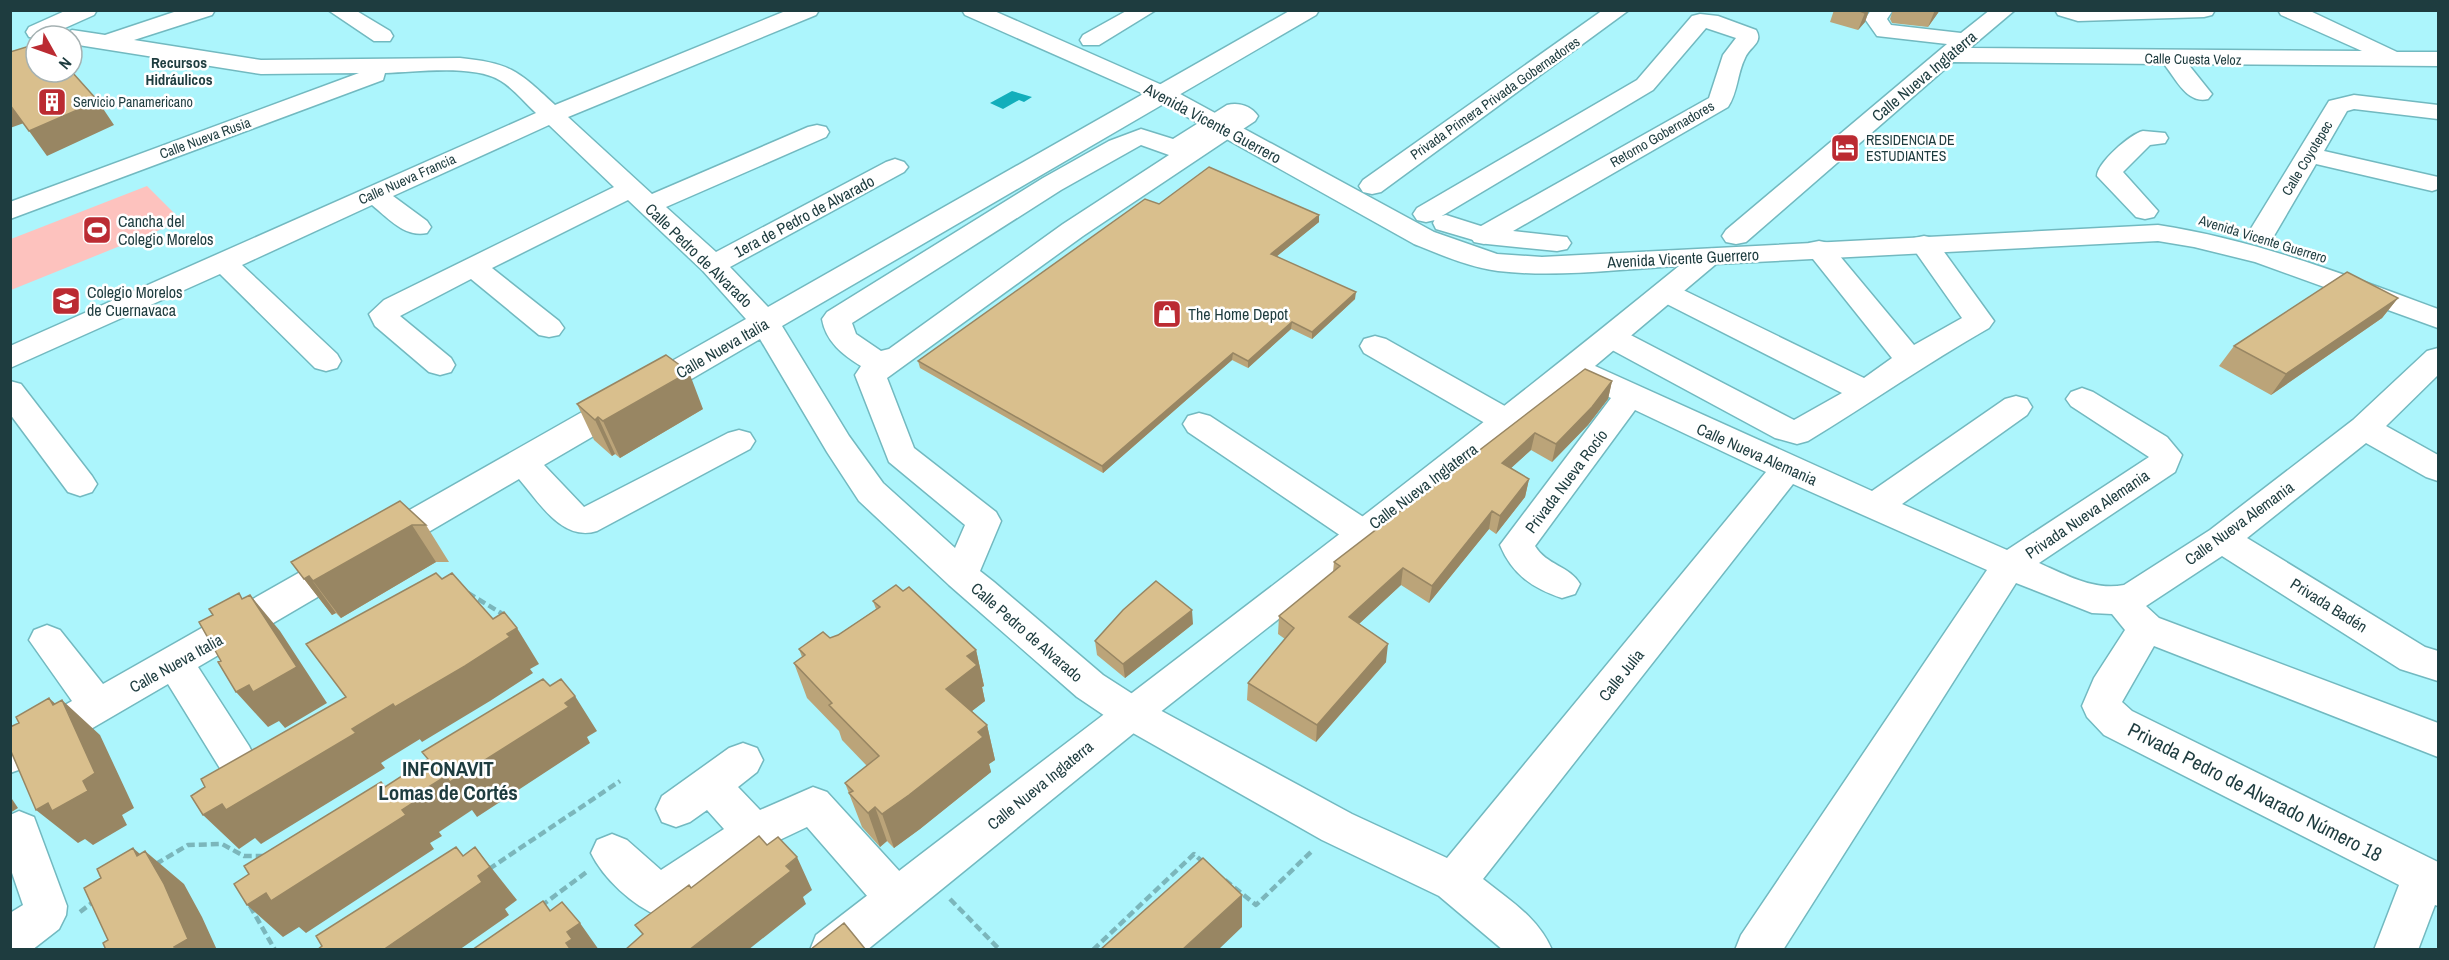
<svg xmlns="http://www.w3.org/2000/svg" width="2449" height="960" viewBox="0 0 2449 960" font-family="'Archivo Narrow',sans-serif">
  <rect width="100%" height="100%" fill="#acf5fc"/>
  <path fill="#fdc2be" d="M147,186l35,35 -171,69v-51z"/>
  <path fill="#12aebb" d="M1012,91l20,6 -8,5 -5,-2 -16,9 -13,-6z"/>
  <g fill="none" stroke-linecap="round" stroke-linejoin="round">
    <g stroke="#72b9c0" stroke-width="3">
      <path id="minor" d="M67,10h30l-3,5 -47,21h-11v2l-7,-1 -3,-5 3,-5z
        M180,10h35l-3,5 -78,25 127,20 199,-2c51,5 58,13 95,47l233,-95h31l-3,5 -248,102 84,77 156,-67 9,-2 9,2 3,5 -3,5 -160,70 50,45 170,-90 9,-3 9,3 4,5 -4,5 -174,95 38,40 523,-297h28l-3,5 -534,311 67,110 34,47 72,65 10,-23 -76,-63 -34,-87 6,-9c-18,-11 -35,-24 -39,-47l5,-7 216,-134 66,-37 32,-12 32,10 54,-34c12,-3 24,1 31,11l-3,5 -172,115 -196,142 27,70 82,64 5,9 -21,50 14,11 109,93 42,27 207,112 95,44 319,-386 -131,-62 -100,136c11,19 35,20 45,38l-5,10 -13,4c-30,-10 -50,-24 -62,-53l111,-147 -49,-23 -4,-7 4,-7 11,-3 11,3 288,130 133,-92 11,-3 11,3 5,8 -5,8 -125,89 105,46 142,-93 -78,-51 -5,-7 5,-7 11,-4 11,4 74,45 15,18 -7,17 -136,91c27,12 55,28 85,22l86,-55 143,-110 74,-69 11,-3v27l-52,51 52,29v26l-12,-4 -60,-34 -119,95 178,109 13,4v30l-38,-12 -178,-113 -76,50 13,12 279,105v34l-284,-111 -32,56 10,9 306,151v44l-3,-1 -17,45h-44l25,-65 -295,-150 -17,-18 -5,-11 12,-28 31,-48 -13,-16 -20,-1 -76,-30 -233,367h-48l6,-15 246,-365 -194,-86 -310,395c26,21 55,38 69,71h-49l-64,-54 -117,-56 -205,-116 -40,-27 -128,-112 -90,-84 -32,-49 -67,-113 -216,126 40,42 144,-74 11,-3 11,3 5,8 -5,8 -153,82c-35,11 -58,-29 -78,-52l-321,188 51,79 6,12 -6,12 -14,5 -14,-5 -53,-86 -144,84 -14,5v-37l62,-35 -43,-61 5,-10 13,-5 13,5 43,54 643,-365 -43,-48 -75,-71 -136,68 67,53 5,7 -5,7 -10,2 -10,-2 -68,-56 -71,37 51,42 4,7 -4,7 -11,3 -11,-3 -54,-46 -6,-12 15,-14 230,-113 -65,-62 -156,71 34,25 4,6 -4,6c-22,5 -39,-15 -55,-28l-130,60 95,89 4,7 -4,7 -11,3 -11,-3 -95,-94 -210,94v-22l526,-233c-11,-10 -22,-24 -35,-32 -26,-17 -85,-9 -116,-8l-2,7 -373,139v-17l349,-129 -98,1 -189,-30v-8h-11l11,-6 33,5zM1141,145l28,10 -106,69 -174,125 -8,2 -25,-17 -4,-11 209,-133z
        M328,10h27l35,21 3,5 -3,5h-16z
        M1128,10h28l-57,35h-16l-3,-5 3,-5z
        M1603,10h26l-248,182 -9,2 -9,-2 -4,-6 4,-6z
        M1871,10h22l-6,9 4,6 70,8 29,-23h25l-45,38 392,3 -81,-36 -3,-5h30l89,42h41v14l-250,-2 24,30 -4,5c-21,5 -32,-20 -44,-35l-211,-2 -207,180 -10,2 -10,-2 -4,-6 4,-6 221,-186 -70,-8 -12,-17z
        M2055,10h160l-3,5 -8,2 -126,4 -20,-6z
        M1700,14l18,2 38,14c8,13 -7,17 -11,28 -8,16 -7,34 -17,49l-234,135 -10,2 -10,-2 -4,-6 4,-6 235,-132 14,-43 13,-17 -30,-10 -53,62 -218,130 -9,2 -9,-2 -4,-6 4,-6 220,-128 55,-64z
        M2354,95l84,10v14l-84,-10 -7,2 -23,40 114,26v12l-6,2 -116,-27 -45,77 -10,2 -10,-2 -4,-6 82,-134z
        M2143,131l22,2 3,5 -3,5 -15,2 -27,27 35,39 -4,6 -9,2 -9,-2 -39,-41c0,-13 33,-42 46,-45z
        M1924,236l10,2 60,83 -5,7c-62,35 -120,76 -181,113l-11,3 -22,-6 -174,-94 -5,-7 5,-7 10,-3 10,3 173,90 48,-27 -187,-95 -4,-6 4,-6 10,-3 10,3 189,92 28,-20 -87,-109 4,-6 10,-2 10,2 85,102 48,-27 -52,-74 4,-6z
        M1375,336l11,3 133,75 5,8 -5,8 -11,3 -11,-3 -133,-77 -4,-7 4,-7z
        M10,381l11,3 71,92 5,8 -5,8 -12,4 -12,-4 -58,-78z
        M1199,413l11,3 164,108 5,9 -5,9 -12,4 -12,-4 -162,-110 -5,-8 5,-8z
        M743,743l14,5 6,12 -6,12 -19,15 22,23 53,-23 14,5 85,93 6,14 -6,14 -15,6 -15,-6 -75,-86 -38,18 -95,65 -15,6c-26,-10 -56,-38 -68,-63l6,-13 15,-6 15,6 34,30 63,-41 -17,-19 -17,12 -14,5 -14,-5 -6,-13 6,-13 67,-48z
        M19,811l15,6 33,89 -1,9 -7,14 -27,21h-22v-37l13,-8 -13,-38v-52z"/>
    </g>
    <g stroke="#72b9c0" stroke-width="3">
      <path id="major" d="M962,10h30l179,79 263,143 63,22 45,3 616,-32c98,15 188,50 280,84v19l-183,-66 -61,-15 -36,-6 -442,23 -197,166 -374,294 -278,226h-57l6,-15c288,-223 581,-439 863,-669 -59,3 -122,12 -181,5 -29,-4 -57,-16 -84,-27l-259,-145 -190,-84z
        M1446,215l41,13 80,9 4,6 -4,6 -10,2 -70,-7 -51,-15 -3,-6 3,-6z"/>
    </g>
    <path stroke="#7bb6bb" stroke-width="4.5" stroke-dasharray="8 4" stroke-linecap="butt" d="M468,593l33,20 2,5
      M156,864l32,-19 34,-1 22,12h19
      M489,869l131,-88
      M1225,880l31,25 57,-55
      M950,899l50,51
      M250,906l25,44
      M541,906l47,-35
      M80,912l13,-10
      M1093,950l101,-96 9,8"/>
    <use href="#minor" fill="#fff" fill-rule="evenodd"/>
    <use href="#major" fill="#fff" fill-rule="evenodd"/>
  </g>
  <path fill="#bba479" d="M1834,10h35l-4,12 -7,8 -28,-8z
    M1893,10h47l-12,17 -36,-4 -2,-4z
    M1319,215v7l-42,34 78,43 -43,40 -21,-10 -43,39 -16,-8 -129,113 -183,-105 -2,-7z
    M2398,298l-16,20 -111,77 -52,-29 15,-20z
    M1612,381l-4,18 -20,26 -36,37 -21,-12 -20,18 18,11 -4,18 -29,37 -7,-5 -60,74 -28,-18 -42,39 27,38 -70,80 -69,-42 1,-17 37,-44 -7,-5 1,-18 54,-44 1,-10z
    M577,404l126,5 -83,49 -5,-4 -3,2 -18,-16z
    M400,501l26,24 23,37h-13l-95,56 -5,-5 -4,2 -41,-53z
    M903,591l73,59 8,36 -2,1 3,14 -13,10 15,14 8,35 -6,4 2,8 -71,57 -26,19 -7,-7 -7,6 -18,-20 -17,-44 22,-17 -25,-26 -3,-9 -32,-33 -13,-35 8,-6 -3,-8 39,-14 38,-26 -3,-8z
    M1193,624l-68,54 -28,-23 -2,-14z"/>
  <path fill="#988663" d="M1866,10h3l-4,12 -7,8z
    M1935,10h5l-12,17z
    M98,101l16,24 -67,31 -18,-25z
    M10,105l14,18 -14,5z
    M1319,215v7l-48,39v-7z
    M1356,292l-1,7 -43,40v-7z
    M2398,298l-16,20 -111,77 15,-21z
    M1292,322l-1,7 -43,39v-7z
    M1233,353l-1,7 -129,113 -1,-7z
    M689,372l14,37 -83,49 -17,-37z
    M1612,381l-4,18 -20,26 -36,37 4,-18z
    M598,417l17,37 -3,2 -17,-36z
    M1535,433l-4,17 -33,30 4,-17z
    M1529,479l-4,18 -29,37 4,-18z
    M1492,511l-3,18 -60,74 3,-17z
    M412,525l24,37 -95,56 -28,-37z
    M1403,568l-2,17 -53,49 1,-17z
    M309,576l27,37 -4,2 -28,-36z
    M250,595l30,36 47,72 -42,25 -6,-7 -11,6 -32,-35z
    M1192,610l1,14 -68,54 -2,-14z
    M517,628l22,36 -9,5 3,4 -43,28 -68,41 -27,-35z
    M1388,644l-2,18 -70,80 1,-17z
    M976,650l8,36 -2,1 3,14 -30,23 -9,-35 21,-33z
    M575,696l22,35 -10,6 3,6 -113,74 -5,-7 -33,22 3,4 -12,7 4,6 -128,84 -7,-6 -16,10 -36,-32 138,-118 -4,-5 23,26 7,-10z
    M49,698l21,19 -8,-17 38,35 34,73 -12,7 5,10 -34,20 -8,-6 -7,4 -42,-33 12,-7 5,-98z
    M393,704l27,35 -39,24 4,5 -124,76 -6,-6 -16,11 -36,-34 19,-11 130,-75z
    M987,725l8,35 -6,4 2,8 -71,57 -26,19 -12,-34z
    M10,796l8,12 -8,5z
    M875,807l12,34 -7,6 -12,-34z
    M475,847l42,53 -12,9 4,6 -50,35h-76l96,-75z
    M133,848l21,18 -9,-15 39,33 18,33 15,33h-41l-39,-94z
    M797,857l15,33 -9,7 3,7 -58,46h-59z
    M1242,895v32l-24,23h-36z
    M580,923l19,27h-28l-5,-7 6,-4 -5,-7z"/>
  <path fill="#d9bf8d" stroke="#988663" stroke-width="1.5" d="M1857,10h10l-2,3z
    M36,44v28h36l26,29 -69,30 -19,-26v-53z
    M1209,167l110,48 -48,39 85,38 -44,40 -20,-10 -44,39 -15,-8 -131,113 -184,-105 227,-162 14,5z
    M2347,272l51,26 -112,76 -52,-28z
    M666,355l23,17 -86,49 -5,-4 -3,3 -18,-16z
    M1585,369l27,12 -20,26 -36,37 -21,-11 -33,30 27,16 -29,37 -8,-5 -60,75 -29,-18 -54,49 39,27 -71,81 -69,-42 46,-55 -15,-12 61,-50 -6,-4z
    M400,501l26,24h-14l-99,56 -4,-5 -5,3 -13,-17z
    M436,573l6,6 10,-6 41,46 11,-7 13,16 -10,6 3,3 -45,29 -70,41 -2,-3 -41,25 4,4 -130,77 -4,-6 -19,11 -12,-19 14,-9 -4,-8 145,-82 -40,-53z
    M1156,581l36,29 -69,54 -28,-23 28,-31z
    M896,585l7,6 6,-4 67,63 -9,6 10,9 -31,24 41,36 -9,7 5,5 -74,58 -27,19 -7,-7 -7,6 -19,-20 4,-2 -8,-8 34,-27 -50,-51 3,-2 -38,-40 11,-8 -6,-6 24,-17 7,6 8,-3 42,-28 -7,-6z
    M239,593l3,6 8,-4 47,72 -44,25 -4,-7 -13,7 -18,-30 3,-1 -22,-39 14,-7 -4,-6z
    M543,679l7,7 11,-7 14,17 -10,7 4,4 -119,75 -4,-6 -35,22 3,4 -12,8 4,5 -135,86 -5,-8 -19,12 -13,-21 15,-10 -5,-8 137,-84 4,5 43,-28 -6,-7z
    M49,698l4,7 9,-5 33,73 -12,8 5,10 -36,20 -4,-8 -12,7 -26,-61v-22l9,-4 -3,-6z
    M759,836l8,9 11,-8 19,20 -11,9 5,5 -102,79h-64l18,-16 -8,-9 54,-40 2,3z
    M456,847l7,9 12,-9 15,20 -12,9 4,6 -99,68h-66l5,-4 -6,-10z
    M133,848l4,8 8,-5 19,33 24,55 -14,8 2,3h-70l-3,-7 5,-3 -24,-52 17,-10 -4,-9z
    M1203,858l39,37 -60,55h-82z
    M543,901l7,10 12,-9 18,21 -13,9 5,7 -6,4 5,7h-99z
    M844,923l22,27h-56z"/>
  <defs>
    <g id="building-square" transform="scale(1.5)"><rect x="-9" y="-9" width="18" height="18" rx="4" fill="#bb2b32" stroke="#fff"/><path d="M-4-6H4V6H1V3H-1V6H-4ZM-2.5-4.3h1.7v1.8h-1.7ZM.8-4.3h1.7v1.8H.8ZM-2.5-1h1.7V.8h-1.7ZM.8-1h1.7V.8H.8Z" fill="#fff"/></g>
    <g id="hotel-square" transform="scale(1.5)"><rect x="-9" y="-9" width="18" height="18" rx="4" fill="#bb2b32" stroke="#fff"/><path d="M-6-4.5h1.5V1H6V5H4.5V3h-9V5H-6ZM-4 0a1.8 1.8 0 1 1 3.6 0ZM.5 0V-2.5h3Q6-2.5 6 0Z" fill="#fff"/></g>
    <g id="stadium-square" transform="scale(1.5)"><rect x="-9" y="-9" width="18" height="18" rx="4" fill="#bb2b32" stroke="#fff"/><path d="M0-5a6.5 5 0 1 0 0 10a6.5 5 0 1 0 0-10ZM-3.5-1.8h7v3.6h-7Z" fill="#fff"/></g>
    <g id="school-square" transform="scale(1.5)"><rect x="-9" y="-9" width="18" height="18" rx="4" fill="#bb2b32" stroke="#fff"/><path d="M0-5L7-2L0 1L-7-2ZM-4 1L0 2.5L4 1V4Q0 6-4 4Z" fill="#fff"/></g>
    <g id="shop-square" transform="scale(1.5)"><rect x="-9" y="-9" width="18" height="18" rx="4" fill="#bb2b32" stroke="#fff"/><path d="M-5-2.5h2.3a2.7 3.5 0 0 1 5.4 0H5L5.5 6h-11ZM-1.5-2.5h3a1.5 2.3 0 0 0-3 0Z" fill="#fff"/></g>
  </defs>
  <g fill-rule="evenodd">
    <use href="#building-square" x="52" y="102"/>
    <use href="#hotel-square" x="1845" y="148"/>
    <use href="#stadium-square" x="97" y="230"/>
    <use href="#school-square" x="66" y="301"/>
    <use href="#shop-square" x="1167" y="314"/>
  </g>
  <g text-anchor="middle" stroke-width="5" stroke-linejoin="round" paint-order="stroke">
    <g font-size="14" fill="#1e3c3f" stroke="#fff">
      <text transform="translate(2193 59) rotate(1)" y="5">Calle Cuesta Veloz</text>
      <text transform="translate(1495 98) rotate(-35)" y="5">Privada Primera Privada Gobernadores</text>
      <text transform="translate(1662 134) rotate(-30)" y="5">Retorno Gobernadores</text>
      <text transform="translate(205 138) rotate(-20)" y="5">Calle Nueva Rusia</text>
      <text transform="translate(2307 158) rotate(-59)" y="5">Calle Coyotepec</text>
      <text transform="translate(407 179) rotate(-24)" y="5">Calle Nueva Francia</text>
      <text transform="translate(2263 239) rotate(17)" y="5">Avenida Vicente Guerrero</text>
    </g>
    <g font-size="14" fill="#1e3c3f" stroke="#fff" text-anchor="start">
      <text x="73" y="107">Servicio Panamericano</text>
      <text x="1866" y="145">RESIDENCIA DE<tspan x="1866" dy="16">ESTUDIANTES</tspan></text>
    </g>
    <g font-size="15" font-weight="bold" fill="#1e3c3f" stroke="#fff">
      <text x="179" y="68">Recursos<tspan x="179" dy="17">Hidráulicos</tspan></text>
    </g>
    <g font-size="16" fill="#1e3c3f" stroke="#fff">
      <text transform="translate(1924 76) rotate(-40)" y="6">Calle Nueva Inglaterra</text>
      <text transform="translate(1213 123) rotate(28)" y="6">Avenida Vicente Guerrero</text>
      <text transform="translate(804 216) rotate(-28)" y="6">1era de Pedro de Alvarado</text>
      <text transform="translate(699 255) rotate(44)" y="6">Calle Pedro de Alvarado</text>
      <text transform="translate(1683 258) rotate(-3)" y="6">Avenida Vicente Guerrero</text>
      <text transform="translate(722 348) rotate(-30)" y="6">Calle Nueva Italia</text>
      <text transform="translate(1757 454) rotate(24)" y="6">Calle Nueva Alemania</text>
      <text transform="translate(1566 481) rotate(-53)" y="6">Privada Nueva Rocío</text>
      <text transform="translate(1423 486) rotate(-37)" y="6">Calle Nueva Inglaterra</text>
      <text transform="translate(2087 514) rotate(-34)" y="6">Privada Nueva Alemania</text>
      <text transform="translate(2239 523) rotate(-36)" y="6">Calle Nueva Alemania</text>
      <text transform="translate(2329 605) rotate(32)" y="6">Privada Badén</text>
      <text transform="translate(1027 632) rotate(41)" y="6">Calle Pedro de Alvarado</text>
      <text transform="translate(176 663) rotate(-29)" y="6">Calle Nueva Italia</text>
      <text transform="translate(1621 675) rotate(-51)" y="6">Calle Julia</text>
      <text transform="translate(1040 785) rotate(-39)" y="6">Calle Nueva Inglaterra</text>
    </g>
    <g font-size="16" fill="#1e3c3f" stroke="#fff" text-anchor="start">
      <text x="118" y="227">Cancha del<tspan x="118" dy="18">Colegio Morelos</tspan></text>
      <text x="87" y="298">Colegio Morelos<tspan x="87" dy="18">de Cuernavaca</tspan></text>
      <text x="1188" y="320">The Home Depot</text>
    </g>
    <g font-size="20" fill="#1e3c3f" stroke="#fff">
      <text transform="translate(2255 792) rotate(27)" y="7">Privada Pedro de Alvarado Número 18</text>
    </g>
    <g font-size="21" font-weight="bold" fill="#1e3c3f" stroke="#fff">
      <text x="448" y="776">INFONAVIT<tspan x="448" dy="24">Lomas de Cortés</tspan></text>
    </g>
  </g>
  <rect width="2449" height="960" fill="none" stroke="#1e3c3f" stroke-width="24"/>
  <g transform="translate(54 54) rotate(130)"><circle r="28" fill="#ffffff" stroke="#a5b1b2" stroke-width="1.5"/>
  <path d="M0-4.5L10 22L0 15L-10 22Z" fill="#bb2b32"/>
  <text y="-9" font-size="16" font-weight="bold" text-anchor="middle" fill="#1e3c3f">N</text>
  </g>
</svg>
